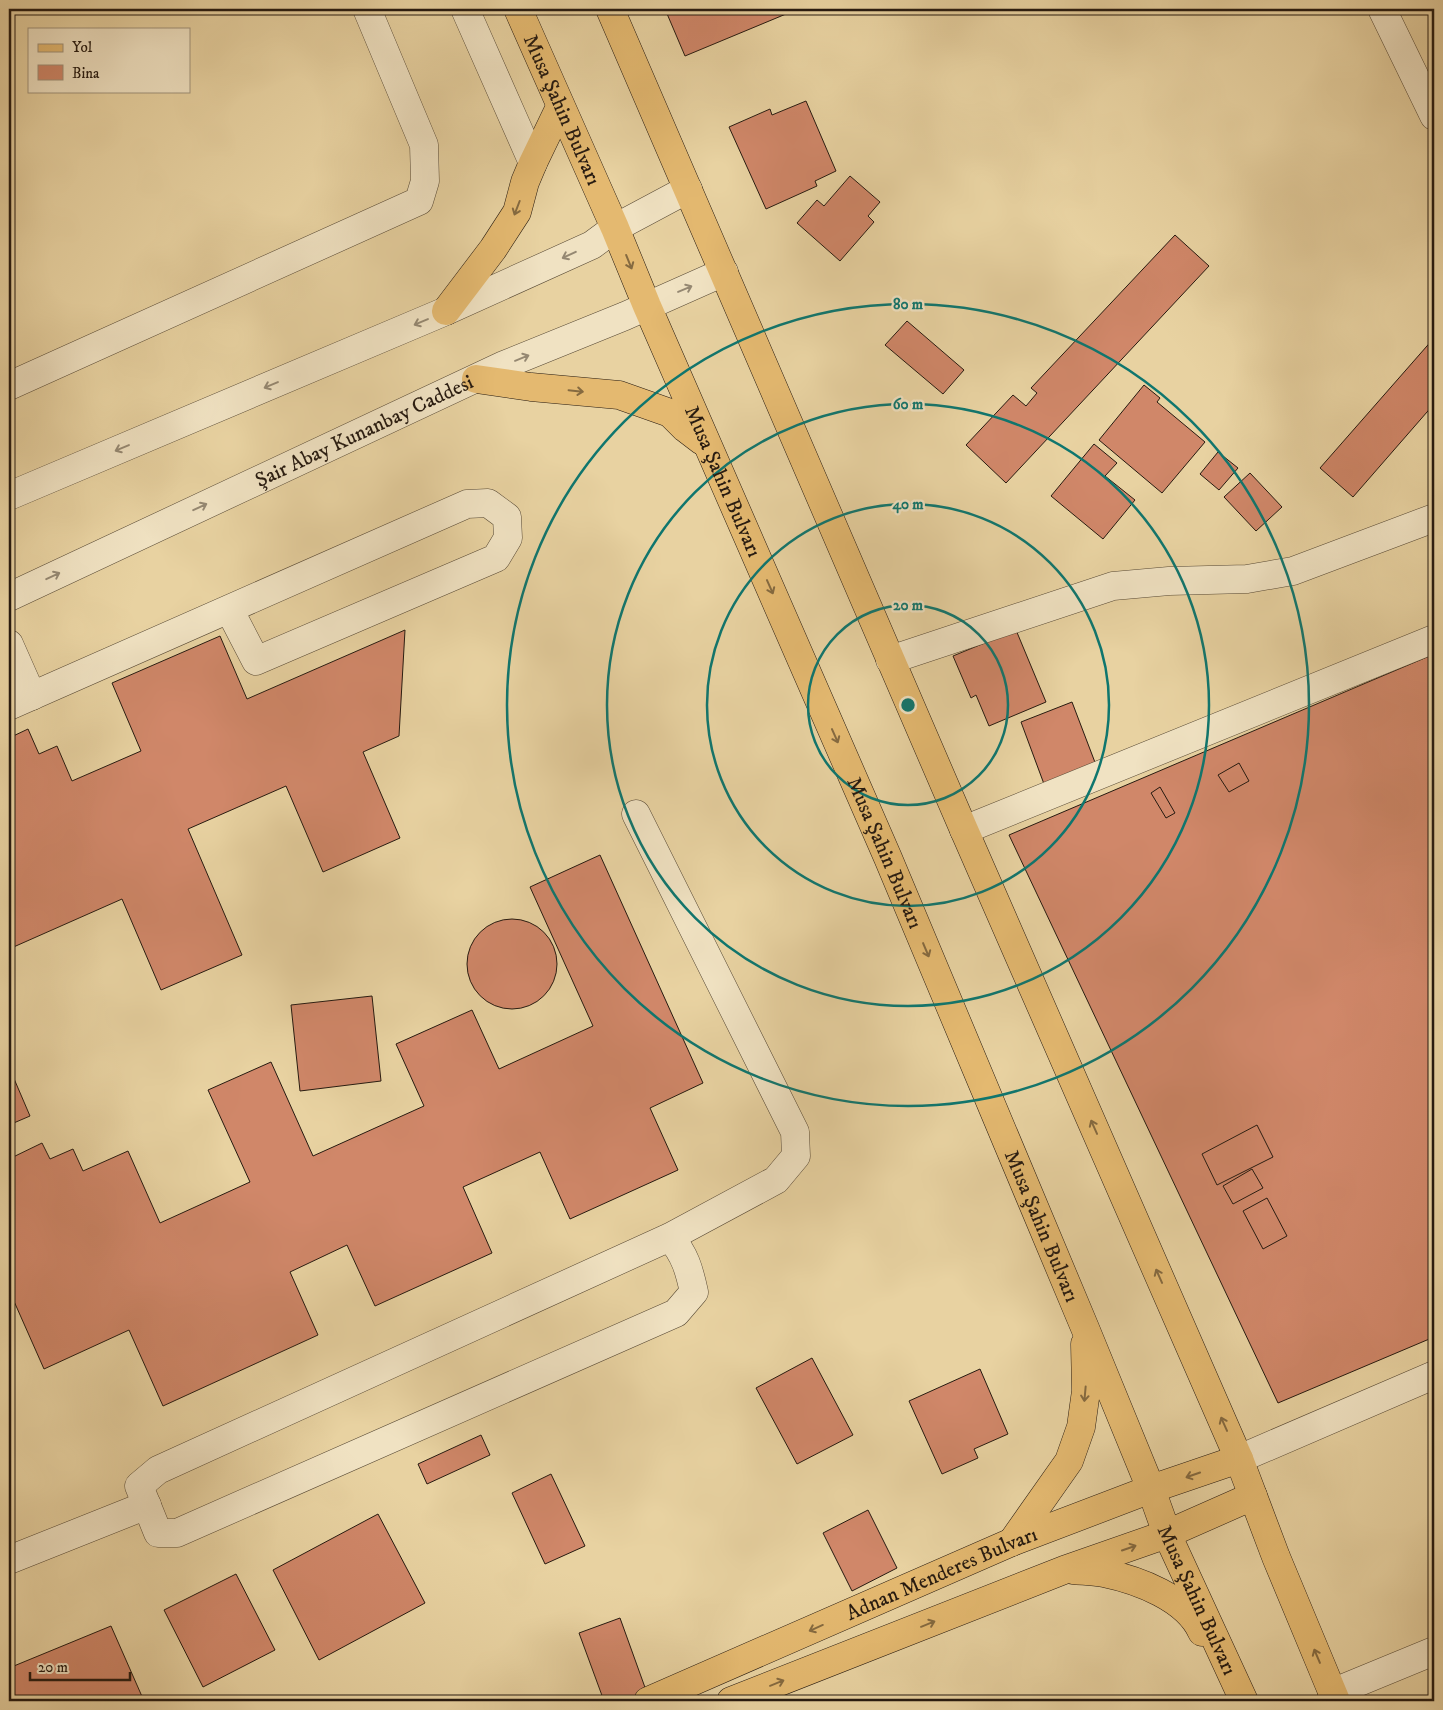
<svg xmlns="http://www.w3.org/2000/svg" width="1443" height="1710" viewBox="0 0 1443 1710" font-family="'IM FELL DW Pica',serif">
  <rect width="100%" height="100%" fill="#e8d2a1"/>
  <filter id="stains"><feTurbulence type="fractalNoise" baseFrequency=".004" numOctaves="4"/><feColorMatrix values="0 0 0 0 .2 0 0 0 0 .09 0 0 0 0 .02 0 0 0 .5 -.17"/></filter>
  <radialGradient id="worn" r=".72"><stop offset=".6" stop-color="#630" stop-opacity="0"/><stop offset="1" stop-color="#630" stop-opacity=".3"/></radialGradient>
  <path fill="#d08769" stroke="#261a10" d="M665,9h133l-113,47z
    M806,101l30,70 -21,10 2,5 -51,23 -37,-82 41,-18 2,6z
    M850,176l30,26 -12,14 6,6 -34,39 -43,-38 20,-23 7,6z
    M1175,235l34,31 -203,217 -40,-38 47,-50 13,11 11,-13 -6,-5z
    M907,321l57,49 -21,24 -58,-49z
    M1434,338v66l-81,93 -33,-29z
    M1144,385l16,13 -3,4 48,40 -43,51 -63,-53z
    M1094,444l23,19 -12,13 30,24 -32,39 -52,-43z
    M1218,452l20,16 -19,22 -19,-16z
    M1250,473l32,34 -26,24 -32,-34z
    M405,630l-6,106 -36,16 37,86 -77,34 -37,-86 -98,43 54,126 -81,35 -39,-91 -113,50v-211l19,-9 11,25 18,-8 15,35 69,-30 -29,-68 108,-47 27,63z
    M1016,630l30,72 -57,24 -13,-31 -5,3 -18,-42z
    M1434,654v683l-156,66 -269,-568z
    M1072,702l24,63 -52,19 -23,-62z
    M1239,763l10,18 -20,11 -11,-17z
    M1160,787l15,26 -9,5 -15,-25z
    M600,855l103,228 -53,25 28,62 -108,49 -30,-67 -77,35 29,66 -117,53 -28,-61 -57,27 28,63 -155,71 -34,-76 -85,39 -35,-79v-131l33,-16 8,16 23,-10 10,22 45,-20 32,72 90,-41 -42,-92 63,-28 42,94 111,-50 -28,-62 76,-34 27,59 94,-43 -63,-139z
    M467 964a45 45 0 1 1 90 0a45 45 0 1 1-90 0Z
    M372,996l9,85 -81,10 -9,-86z
    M9,1067l21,49 -21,9z
    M1257,1125l16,32 -56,28 -15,-31z
    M1252,1169l11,19 -30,16 -10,-18z
    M1267,1198l20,38 -24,13 -20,-38z
    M812,1358l41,77 -56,29 -41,-76z
    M980,1369l28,65 -34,15 4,9 -36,16 -33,-73z
    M481,1435l9,20 -63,29 -9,-20z
    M551,1474l34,72 -40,18 -33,-71z
    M868,1510l29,58 -45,23 -29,-58z
    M378,1514l47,89 -106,57 -46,-90z
    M236,1574l39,76 -72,37 -39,-77z
    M620,1618l27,75 -22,8h-21l-25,-68z
    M111,1626l33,75h-135v-33z"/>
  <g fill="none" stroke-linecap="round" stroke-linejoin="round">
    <g stroke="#564834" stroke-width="29">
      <g id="minor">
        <path d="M465,9l68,154"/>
        <path d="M1382,9l52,107"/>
        <path d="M9,386l410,-185 6,-20 -1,-36 -57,-136"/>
        <path d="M9,496l437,-185 146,-66 23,-17 73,-39"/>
        <path id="s1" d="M9,597l495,-232 121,-49 99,-44"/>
        <path d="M9,644l23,52"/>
        <path d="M890,660l223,-74 56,-5 78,-2 46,-8 141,-53"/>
        <path d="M9,706l458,-202 21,-1 19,14 1,21 -12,20 -240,103 -27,-52"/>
        <path d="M636,814l159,318 1,24 -20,24 -106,57 -512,233 -19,16 19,47h19l499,-220 18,-21c-5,-23 -9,-37 -24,-55"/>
        <path d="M964,830l470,-191"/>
        <path d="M1239,1459l195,-84"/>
        <path d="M9,1560l138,-55"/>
        <path d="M1332,1693l102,-42"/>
      </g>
    </g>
    <g stroke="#261a10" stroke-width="29">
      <g id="major">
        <path id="s2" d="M518,9l97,219 32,78 241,552 197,470 66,161 16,45 77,167"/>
        <path d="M610,9l354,821 275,629 37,98 60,144"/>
        <path d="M446,311l47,-62 24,-37 8,-30 8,-19 27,-56"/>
        <path d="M476,379l55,8 88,8 51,18 15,15 17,13"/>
        <path d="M1012,1542l57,-81 12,-34 5,-36 -1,-47"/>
        <path d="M1073,1570c10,1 21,1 31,3 34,7 83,25 98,59"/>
        <path id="s3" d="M648,1701l364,-159 139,-53 88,-30"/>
        <path d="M731,1701l333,-131 103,-36 86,-38"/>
      </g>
    </g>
    <use href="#minor" stroke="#f0e2c2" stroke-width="28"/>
    <use href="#major" stroke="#e4b970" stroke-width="28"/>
  </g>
  <defs><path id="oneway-shaft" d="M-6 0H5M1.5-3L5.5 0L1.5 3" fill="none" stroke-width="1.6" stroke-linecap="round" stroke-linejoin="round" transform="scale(1.25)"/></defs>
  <g stroke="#856a40">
    <use href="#oneway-shaft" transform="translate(517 208) rotate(111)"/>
    <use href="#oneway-shaft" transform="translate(629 262) rotate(68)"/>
    <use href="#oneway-shaft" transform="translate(576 391) rotate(6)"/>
    <use href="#oneway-shaft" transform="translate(770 587) rotate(66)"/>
    <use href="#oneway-shaft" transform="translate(835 736) rotate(66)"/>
    <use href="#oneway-shaft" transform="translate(926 950) rotate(67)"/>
    <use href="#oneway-shaft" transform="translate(1094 1127) rotate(-114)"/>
    <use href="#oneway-shaft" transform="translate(1159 1276) rotate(-114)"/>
    <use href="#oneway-shaft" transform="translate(1085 1394) rotate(95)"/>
    <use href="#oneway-shaft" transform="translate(1224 1424) rotate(-114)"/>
    <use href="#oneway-shaft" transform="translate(1193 1475) rotate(161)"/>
    <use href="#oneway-shaft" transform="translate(1129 1548) rotate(-19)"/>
    <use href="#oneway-shaft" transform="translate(928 1624) rotate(-22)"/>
    <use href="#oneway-shaft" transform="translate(816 1628) rotate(156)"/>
    <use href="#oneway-shaft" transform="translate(1317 1656) rotate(-113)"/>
    <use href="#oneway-shaft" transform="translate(777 1683) rotate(-22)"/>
  </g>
  <g stroke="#958872">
    <use href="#oneway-shaft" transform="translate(569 255) rotate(155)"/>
    <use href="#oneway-shaft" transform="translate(685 289) rotate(-23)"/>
    <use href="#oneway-shaft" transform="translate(421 322) rotate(157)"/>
    <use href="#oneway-shaft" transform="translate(522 358) rotate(-22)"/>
    <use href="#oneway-shaft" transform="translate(271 385) rotate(157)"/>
    <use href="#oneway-shaft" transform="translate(122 448) rotate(157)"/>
    <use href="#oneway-shaft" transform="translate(200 507) rotate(-25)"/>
    <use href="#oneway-shaft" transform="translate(53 576) rotate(-25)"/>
  </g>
  <g fill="none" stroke="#0f766e" stroke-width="2.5">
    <circle cx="908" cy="705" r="100"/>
    <circle cx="908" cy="705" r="201"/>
    <circle cx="908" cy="705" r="301"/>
    <circle cx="908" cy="705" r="401"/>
  </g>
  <g text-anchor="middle" stroke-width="4.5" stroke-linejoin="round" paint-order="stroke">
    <g font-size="21" fill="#261a10" stroke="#f0e2c2">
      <text dy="7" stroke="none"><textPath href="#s2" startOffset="110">Musa Şahin Bulvarı</textPath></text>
      <text dy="7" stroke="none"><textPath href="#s1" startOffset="392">Şair Abay Kunanbay Caddesi</textPath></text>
      <text dy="7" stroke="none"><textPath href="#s2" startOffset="515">Musa Şahin Bulvarı</textPath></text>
      <text dy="7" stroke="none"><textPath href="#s2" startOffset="920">Musa Şahin Bulvarı</textPath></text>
      <text dy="7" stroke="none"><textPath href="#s2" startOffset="1325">Musa Şahin Bulvarı</textPath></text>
      <text dy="7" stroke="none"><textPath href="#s3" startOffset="320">Adnan Menderes Bulvarı</textPath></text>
      <text dy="7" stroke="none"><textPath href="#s2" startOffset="1730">Musa Şahin Bulvarı</textPath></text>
    </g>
  </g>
  <circle cx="908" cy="705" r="8" fill="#0f766e" stroke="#f0e2c2" stroke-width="2.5"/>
  <g font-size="15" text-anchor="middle" font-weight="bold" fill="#0f766e" stroke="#f0e2c2" stroke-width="4.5" stroke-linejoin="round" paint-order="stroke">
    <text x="908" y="309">80 m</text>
    <text x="908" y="409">60 m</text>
    <text x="908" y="509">40 m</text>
    <text x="908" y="610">20 m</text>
  </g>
  <rect width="1443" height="1710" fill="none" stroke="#e8d2a1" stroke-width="30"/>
  <rect x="10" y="10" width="1423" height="1690" fill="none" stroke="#261a10" stroke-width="2.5"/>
  <rect x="15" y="15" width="1413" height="1680" fill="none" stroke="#261a10"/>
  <rect x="28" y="28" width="162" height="65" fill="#f0e2c2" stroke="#9f927b"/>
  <rect x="38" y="44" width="25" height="8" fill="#e4b970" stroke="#9f927b"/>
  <text x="72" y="52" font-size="15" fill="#261a10">Yol</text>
  <rect x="38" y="65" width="25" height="15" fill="#d08769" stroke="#9f927b"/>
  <text x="72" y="78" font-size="15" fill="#261a10">Bina</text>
  <path d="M30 1672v8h100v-8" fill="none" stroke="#261a10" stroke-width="2.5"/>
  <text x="38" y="1672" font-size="15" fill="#261a10" stroke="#f0e2c2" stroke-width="4" paint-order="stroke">20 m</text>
  <rect width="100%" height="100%" filter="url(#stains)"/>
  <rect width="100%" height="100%" fill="url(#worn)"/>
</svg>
